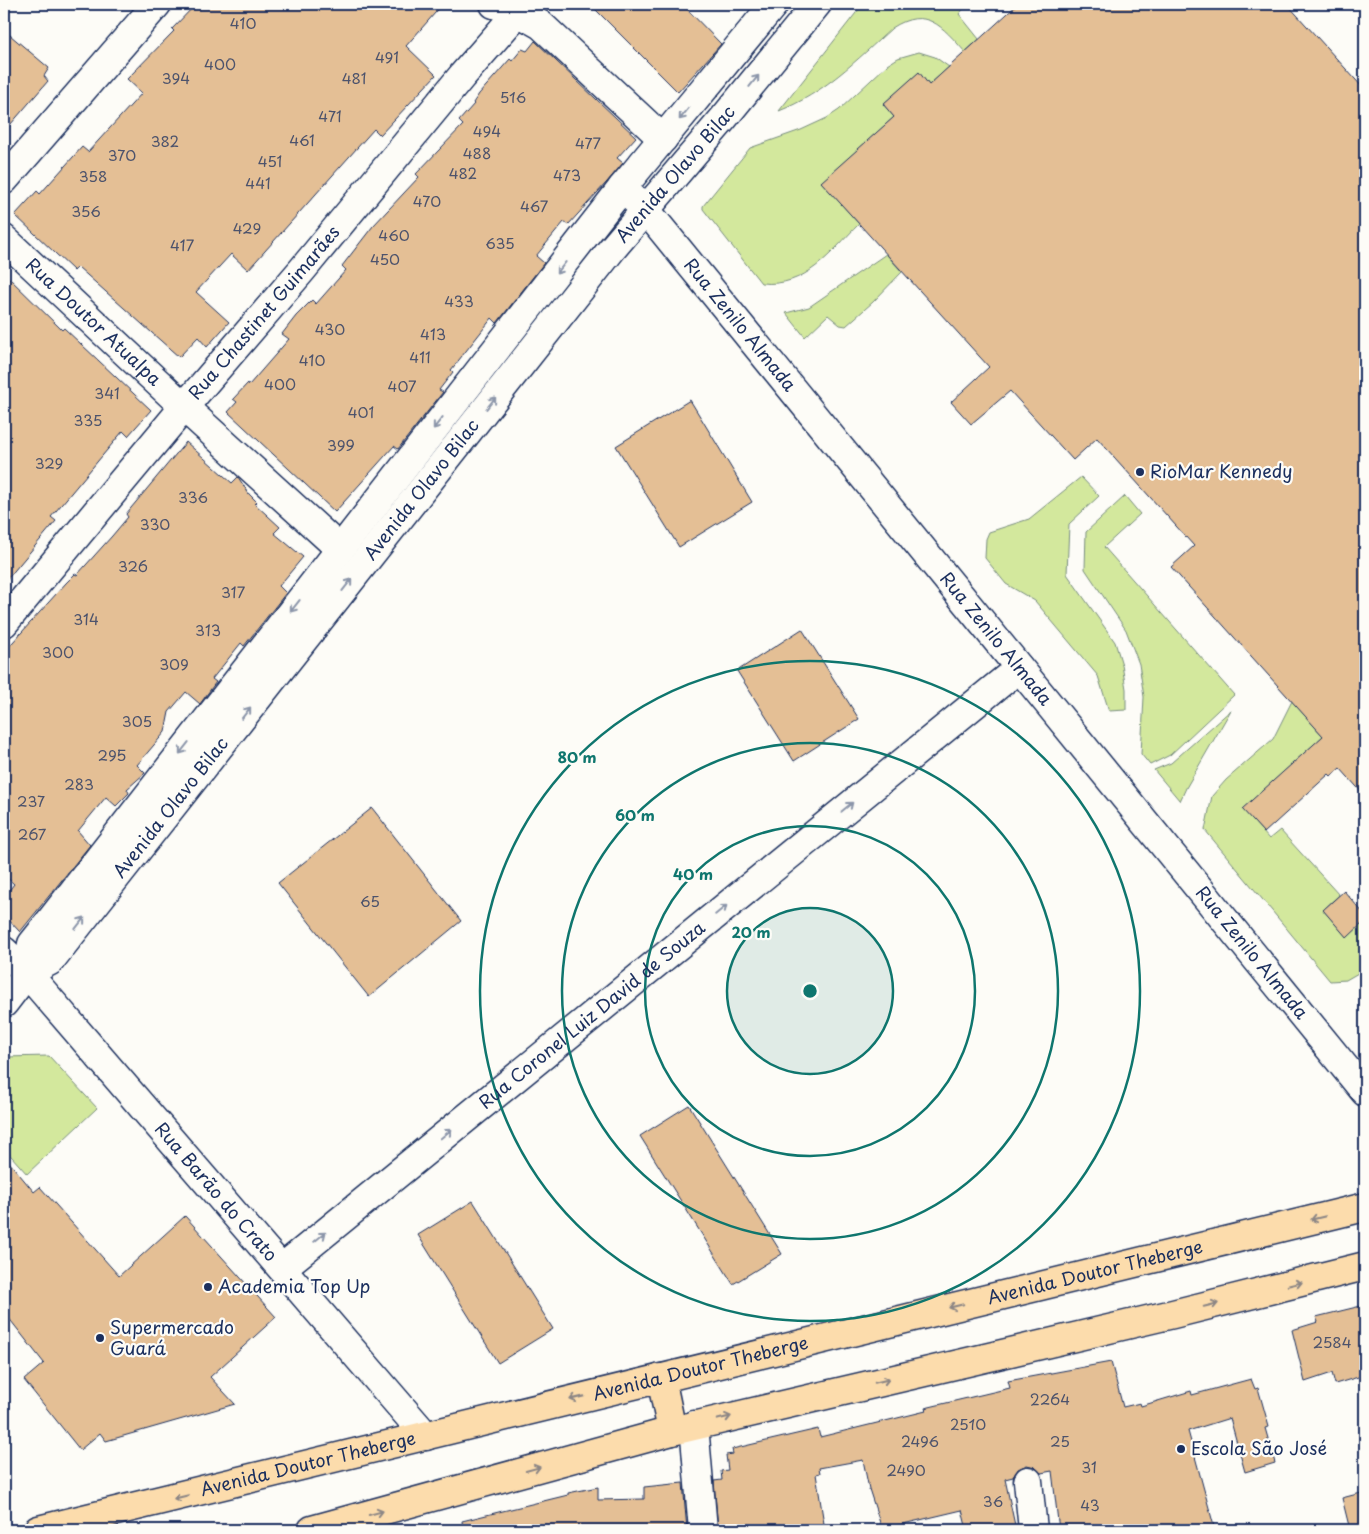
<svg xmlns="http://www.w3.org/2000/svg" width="1369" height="1534" viewBox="0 0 1369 1534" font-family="'Playpen Sans',sans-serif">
  <rect width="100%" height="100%" fill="#fdfcf7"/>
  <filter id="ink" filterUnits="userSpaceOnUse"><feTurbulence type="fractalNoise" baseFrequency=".02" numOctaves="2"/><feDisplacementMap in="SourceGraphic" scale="10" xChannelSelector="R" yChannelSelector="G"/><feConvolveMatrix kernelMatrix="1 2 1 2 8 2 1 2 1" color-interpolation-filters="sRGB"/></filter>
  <g filter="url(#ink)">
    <path fill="#d3e89d" stroke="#778c7e" d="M863,4h105l-9,10 20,25 -14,13c-23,-26 -39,-46 -73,-24 -35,32 -69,66 -113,83z
      M919,52l16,5 14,10 -20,18 -10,-12 -36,31 11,13 -72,65 37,42c-29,29 -53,64 -98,59l-58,-74v-3l47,-58 51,-18 26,-12 12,-8 48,-45 11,-7z
      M886,254l16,18 -29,30 -27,24 -6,-1 -12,-10 -23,22 -19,-24 23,-6z
      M1081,477l18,19 -30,28 -2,50 48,68 7,23 4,24v21l-17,1 -11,-35 -63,-75 -29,-17 -21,-26 1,-19 3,-7 40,-13z
      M1125,496l15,18 -36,33 130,148 -64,60 -20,10 -9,-11 3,-57 -5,-33 -13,-34 -41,-61 1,-37z
      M1292,701l31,35 -80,73 26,30 11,-9 59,65 -16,15 24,27 18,-16v48l-19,11 -16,1 -125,-151 7,-34 14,-16 47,-41z
      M1231,710l-45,78 -6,13 -26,-31 17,-7z
      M49,1056l48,52 -70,66 -23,-26v-91z"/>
    <path fill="#e4bf95" stroke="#1b2f5e" d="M196,4h247l-37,42 30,29 -56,60 -6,-6 -126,141 -17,-16 -35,38 33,30 -22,25 -9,-10 -19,20 -101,-90 -4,4 -59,-56 22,-24 3,3 42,-47 6,5 54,-59 -15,-14 47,-48 -2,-2z
      M590,4h92l39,40 -43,48z
      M1018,4h269l78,86v706l-25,-28 -9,8 -2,-2 -65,59 -22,-24 81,-73 -152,-169 23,-21 -97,-108 -24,22 -63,-69 -39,33 -20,-22 38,-35 -168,-185 73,-65 -11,-13 36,-32 10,13z
      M4,30l45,38 -5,8 4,5 -44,51z
      M535,41l101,96 -19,21 6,5 -16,19 -39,43 -4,-3 -28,34 8,7 -47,60 -5,-5 -41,52 2,2 -14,18 4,2 -45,57 -4,-3 -59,66 -107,-100 9,-10 -4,-3 15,-16 1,2 40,-46 -7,-5 14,-18 16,-16 4,4 30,-34 -4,-4 31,-40 46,-49 -3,-3 47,-49 -4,-4 15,-17 -1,-1 6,-9 31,-35 2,2 10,-12 5,2z
      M4,273l58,57 2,-2 87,82 -23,26 -5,-5 -72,86 5,4 -52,62z
      M690,400l62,102 -73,45 -63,-101z
      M186,442l46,41 6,-6 11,17 8,8 -2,2 25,23 -6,6 29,24 -24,29 7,7 -42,53 -3,-3 -29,36 4,3 -16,22 -14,-12 -17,20 -4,20 -28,33 8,8 -18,16 2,4 -13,13 -10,-9 -28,34 12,14 -70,87 -16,-17v-18l10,-13 -10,-9v-223l62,-69 9,-9 2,1 35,-39 16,-19 -2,-3z
      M802,629l57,90 -65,42 -57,-90z
      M372,808l89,113 -92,76 -91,-114z
      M1344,891l21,24v6l-18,17 -24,-28z
      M689,1105l93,149 -49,30 -93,-148z
      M4,1156l30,36 6,-5 79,89 66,-60 91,101 -66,60 25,27 -129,37 -6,-8 -20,17 -56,-70 20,-17 -40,-51z
      M473,1201l80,128 -55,34 -80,-128z
      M1365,1305v70l-30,9 -3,-11 -27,9 -13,-52 26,-8 -2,-5z
      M1111,1362l12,45 17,-4 1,3 50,-15 1,4 59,-16 4,10 3,-1 11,39 -4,1 10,35 -30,9 -15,-54 -42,13 27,99h-156l-7,-59 -11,2 -6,-6 -8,-2 -9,4 -5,8 -8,2 11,51h-49l-5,-20 -80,19 -13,-40 -6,-29 -44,8 1,5 -4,1 9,56h-107l-4,-49 8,-1 -1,-9 7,-1 -2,-15 7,-1 -1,-5 86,-20 2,8 106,-26 -1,-3 85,-20 -2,-7z
      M683,1483l4,47h-224l-1,-9 106,-26v-2l30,-6v13l46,-1v-12z
      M1365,1492v38h-15l-8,-32z"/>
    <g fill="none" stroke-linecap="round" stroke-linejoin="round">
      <g stroke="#1b2f5e" stroke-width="31">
        <g id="minor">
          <path d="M494,4l24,8 23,13 122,114"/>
          <path d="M4,180l153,-176"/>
          <path id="s1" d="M622,188l24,22 719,882"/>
          <path id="s2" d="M4,239l180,168 155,141"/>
          <path id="s3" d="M4,623l180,-216 118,-137 160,-194 63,-72"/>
          <path id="s4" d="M4,951l23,22 399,463"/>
          <path id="s5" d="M282,1268l737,-600"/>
          <path d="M694,1425l9,105"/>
          <path d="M1028,1481l5,49"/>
        </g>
      </g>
      <g stroke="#1b2f5e" stroke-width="31">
        <g id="tertiary">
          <path d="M27,973l5,-29 8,-10 582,-746 152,-184"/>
          <path id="s6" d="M4,1003l23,-30 23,-12 562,-712 111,-130 94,-115"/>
        </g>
      </g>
      <g stroke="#1b2f5e" stroke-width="31">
        <g id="primary">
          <path d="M661,1378l11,53"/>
          <path id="s7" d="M38,1530l1327,-323"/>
          <path d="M312,1530l360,-99 501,-117 192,-48"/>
        </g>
      </g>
      <use href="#minor" stroke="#fdfcf7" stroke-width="28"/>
      <use href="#tertiary" stroke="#fdfcf7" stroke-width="28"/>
      <use href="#primary" stroke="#fcdcac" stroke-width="28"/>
    </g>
    <defs><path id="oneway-shaft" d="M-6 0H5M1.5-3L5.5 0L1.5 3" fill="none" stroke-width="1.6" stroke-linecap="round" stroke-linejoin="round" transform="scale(1.25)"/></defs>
    <g stroke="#8c96aa">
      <use href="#oneway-shaft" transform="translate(754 81) rotate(-51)"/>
      <use href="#oneway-shaft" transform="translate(684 114) rotate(129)"/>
      <use href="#oneway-shaft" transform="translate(561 268) rotate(128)"/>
      <use href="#oneway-shaft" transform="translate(491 403) rotate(-52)"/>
      <use href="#oneway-shaft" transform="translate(438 423) rotate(128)"/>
      <use href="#oneway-shaft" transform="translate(347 585) rotate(-52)"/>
      <use href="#oneway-shaft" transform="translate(295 606) rotate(128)"/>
      <use href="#oneway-shaft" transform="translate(246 713) rotate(-52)"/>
      <use href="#oneway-shaft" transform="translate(184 748) rotate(128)"/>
      <use href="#oneway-shaft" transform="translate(847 807) rotate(-39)"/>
      <use href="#oneway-shaft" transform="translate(721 910) rotate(-39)"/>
      <use href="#oneway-shaft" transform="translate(80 923) rotate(-52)"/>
      <use href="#oneway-shaft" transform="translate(446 1134) rotate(-39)"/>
      <use href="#oneway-shaft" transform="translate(320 1237) rotate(-39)"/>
    </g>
    <g stroke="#8c8685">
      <use href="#oneway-shaft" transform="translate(1318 1218) rotate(166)"/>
      <use href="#oneway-shaft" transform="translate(1295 1284) rotate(-14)"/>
      <use href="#oneway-shaft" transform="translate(1211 1305) rotate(-14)"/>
      <use href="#oneway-shaft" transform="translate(956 1306) rotate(166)"/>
      <use href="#oneway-shaft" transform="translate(882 1381) rotate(-13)"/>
      <use href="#oneway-shaft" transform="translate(577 1398) rotate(166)"/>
      <use href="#oneway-shaft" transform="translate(724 1418) rotate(-13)"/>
      <use href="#oneway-shaft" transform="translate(533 1469) rotate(-15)"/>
      <use href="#oneway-shaft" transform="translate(181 1497) rotate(167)"/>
      <use href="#oneway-shaft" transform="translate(376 1513) rotate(-15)"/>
    </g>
  </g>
  <circle cx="810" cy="991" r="83" fill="#0f766e" fill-opacity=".12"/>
  <g fill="none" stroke="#0f766e" stroke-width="2.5">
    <circle cx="810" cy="991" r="83"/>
    <circle cx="810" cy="991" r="165"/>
    <circle cx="810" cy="991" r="248"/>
    <circle cx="810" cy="991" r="330"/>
  </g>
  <g fill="#1b2f5e" stroke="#fdfcf7" stroke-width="2">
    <circle cx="1140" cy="472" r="5"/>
    <circle cx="208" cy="1287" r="5"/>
    <circle cx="100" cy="1338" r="5"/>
    <circle cx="1181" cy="1449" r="5"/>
  </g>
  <g text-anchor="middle" stroke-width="4.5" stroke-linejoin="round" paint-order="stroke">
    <g font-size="15" fill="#4d536c">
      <text x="243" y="29">410</text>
      <text x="387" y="63">491</text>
      <text x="220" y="70">400</text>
      <text x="176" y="84">394</text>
      <text x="354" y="84">481</text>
      <text x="513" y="103">516</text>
      <text x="330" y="122">471</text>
      <text x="487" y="137">494</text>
      <text x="302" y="146">461</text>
      <text x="165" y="147">382</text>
      <text x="588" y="149">477</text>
      <text x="477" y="159">488</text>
      <text x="122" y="161">370</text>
      <text x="270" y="167">451</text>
      <text x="463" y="179">482</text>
      <text x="567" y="181">473</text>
      <text x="93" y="182">358</text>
      <text x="258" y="189">441</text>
      <text x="427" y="207">470</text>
      <text x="534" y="212">467</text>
      <text x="86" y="217">356</text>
      <text x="247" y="234">429</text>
      <text x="394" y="241">460</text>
      <text x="500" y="249">635</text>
      <text x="182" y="251">417</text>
      <text x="385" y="265">450</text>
      <text x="459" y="307">433</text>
      <text x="330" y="335">430</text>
      <text x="433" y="340">413</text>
      <text x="420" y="363">411</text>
      <text x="312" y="366">410</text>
      <text x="280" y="390">400</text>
      <text x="402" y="392">407</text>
      <text x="107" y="399">341</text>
      <text x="361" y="418">401</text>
      <text x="88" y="426">335</text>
      <text x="341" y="451">399</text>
      <text x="49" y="469">329</text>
      <text x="193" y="503">336</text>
      <text x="155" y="530">330</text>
      <text x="133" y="572">326</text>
      <text x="233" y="598">317</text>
      <text x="86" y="625">314</text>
      <text x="208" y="636">313</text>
      <text x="58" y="658">300</text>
      <text x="174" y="670">309</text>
      <text x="137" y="727">305</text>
      <text x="112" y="761">295</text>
      <text x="79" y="790">283</text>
      <text x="31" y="807">237</text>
      <text x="32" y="840">267</text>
      <text x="370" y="907">65</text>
      <text x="1332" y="1348">2584</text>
      <text x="1050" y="1405">2264</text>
      <text x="968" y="1430">2510</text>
      <text x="920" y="1447">2496</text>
      <text x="1060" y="1447">25</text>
      <text x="1089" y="1473">31</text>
      <text x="906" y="1476">2490</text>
      <text x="993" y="1507">36</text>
      <text x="1090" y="1511">43</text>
    </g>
    <g font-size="18" fill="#1b2f5e" stroke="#fdfcf7">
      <text dy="6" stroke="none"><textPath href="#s6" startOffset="1069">Avenida Olavo Bilac</textPath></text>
      <text dy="6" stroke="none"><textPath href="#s3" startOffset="405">Rua Chastinet Guimarães</textPath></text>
      <text dy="6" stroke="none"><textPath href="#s2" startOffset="122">Rua Doutor Atualpa</textPath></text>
      <text dy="6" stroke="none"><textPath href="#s1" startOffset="181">Rua Zenilo Almada</textPath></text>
      <text dy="6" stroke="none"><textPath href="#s6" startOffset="664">Avenida Olavo Bilac</textPath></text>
      <text dy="6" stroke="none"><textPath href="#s1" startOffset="586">Rua Zenilo Almada</textPath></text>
      <text dy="6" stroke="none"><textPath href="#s6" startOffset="259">Avenida Olavo Bilac</textPath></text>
      <text dy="6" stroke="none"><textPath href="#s1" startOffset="991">Rua Zenilo Almada</textPath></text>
      <text dy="6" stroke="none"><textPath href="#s5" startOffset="400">Rua Coronel Luiz David de Souza</textPath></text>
      <text dy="6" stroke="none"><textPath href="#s4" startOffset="321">Rua Barão do Crato</textPath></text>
      <text dy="6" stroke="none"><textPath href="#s7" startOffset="1088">Avenida Doutor Theberge</textPath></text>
      <text dy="6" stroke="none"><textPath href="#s7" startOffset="682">Avenida Doutor Theberge</textPath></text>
      <text dy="6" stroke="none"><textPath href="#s7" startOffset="278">Avenida Doutor Theberge</textPath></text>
    </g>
    <g font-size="18" fill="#1b2f5e" stroke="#fdfcf7" text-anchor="start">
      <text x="1150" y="478">RioMar Kennedy</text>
      <text x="218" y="1293">Academia Top Up</text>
      <text x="110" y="1334">Supermercado<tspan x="110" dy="21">Guará</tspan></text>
      <text x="1191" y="1455">Escola São José</text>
    </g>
  </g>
  <circle cx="810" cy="991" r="8" fill="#0f766e" stroke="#fdfcf7" stroke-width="2.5"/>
  <g font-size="15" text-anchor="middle" font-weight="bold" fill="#0f766e" stroke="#fdfcf7" stroke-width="4.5" stroke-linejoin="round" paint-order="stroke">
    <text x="577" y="763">80 m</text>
    <text x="635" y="821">60 m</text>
    <text x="693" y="880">40 m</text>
    <text x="751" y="938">20 m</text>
  </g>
  <rect width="1369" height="1534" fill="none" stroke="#fdfcf7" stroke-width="20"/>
  <rect x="10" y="10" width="1349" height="1514" fill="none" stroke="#1b2f5e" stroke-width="2" filter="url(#ink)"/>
</svg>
